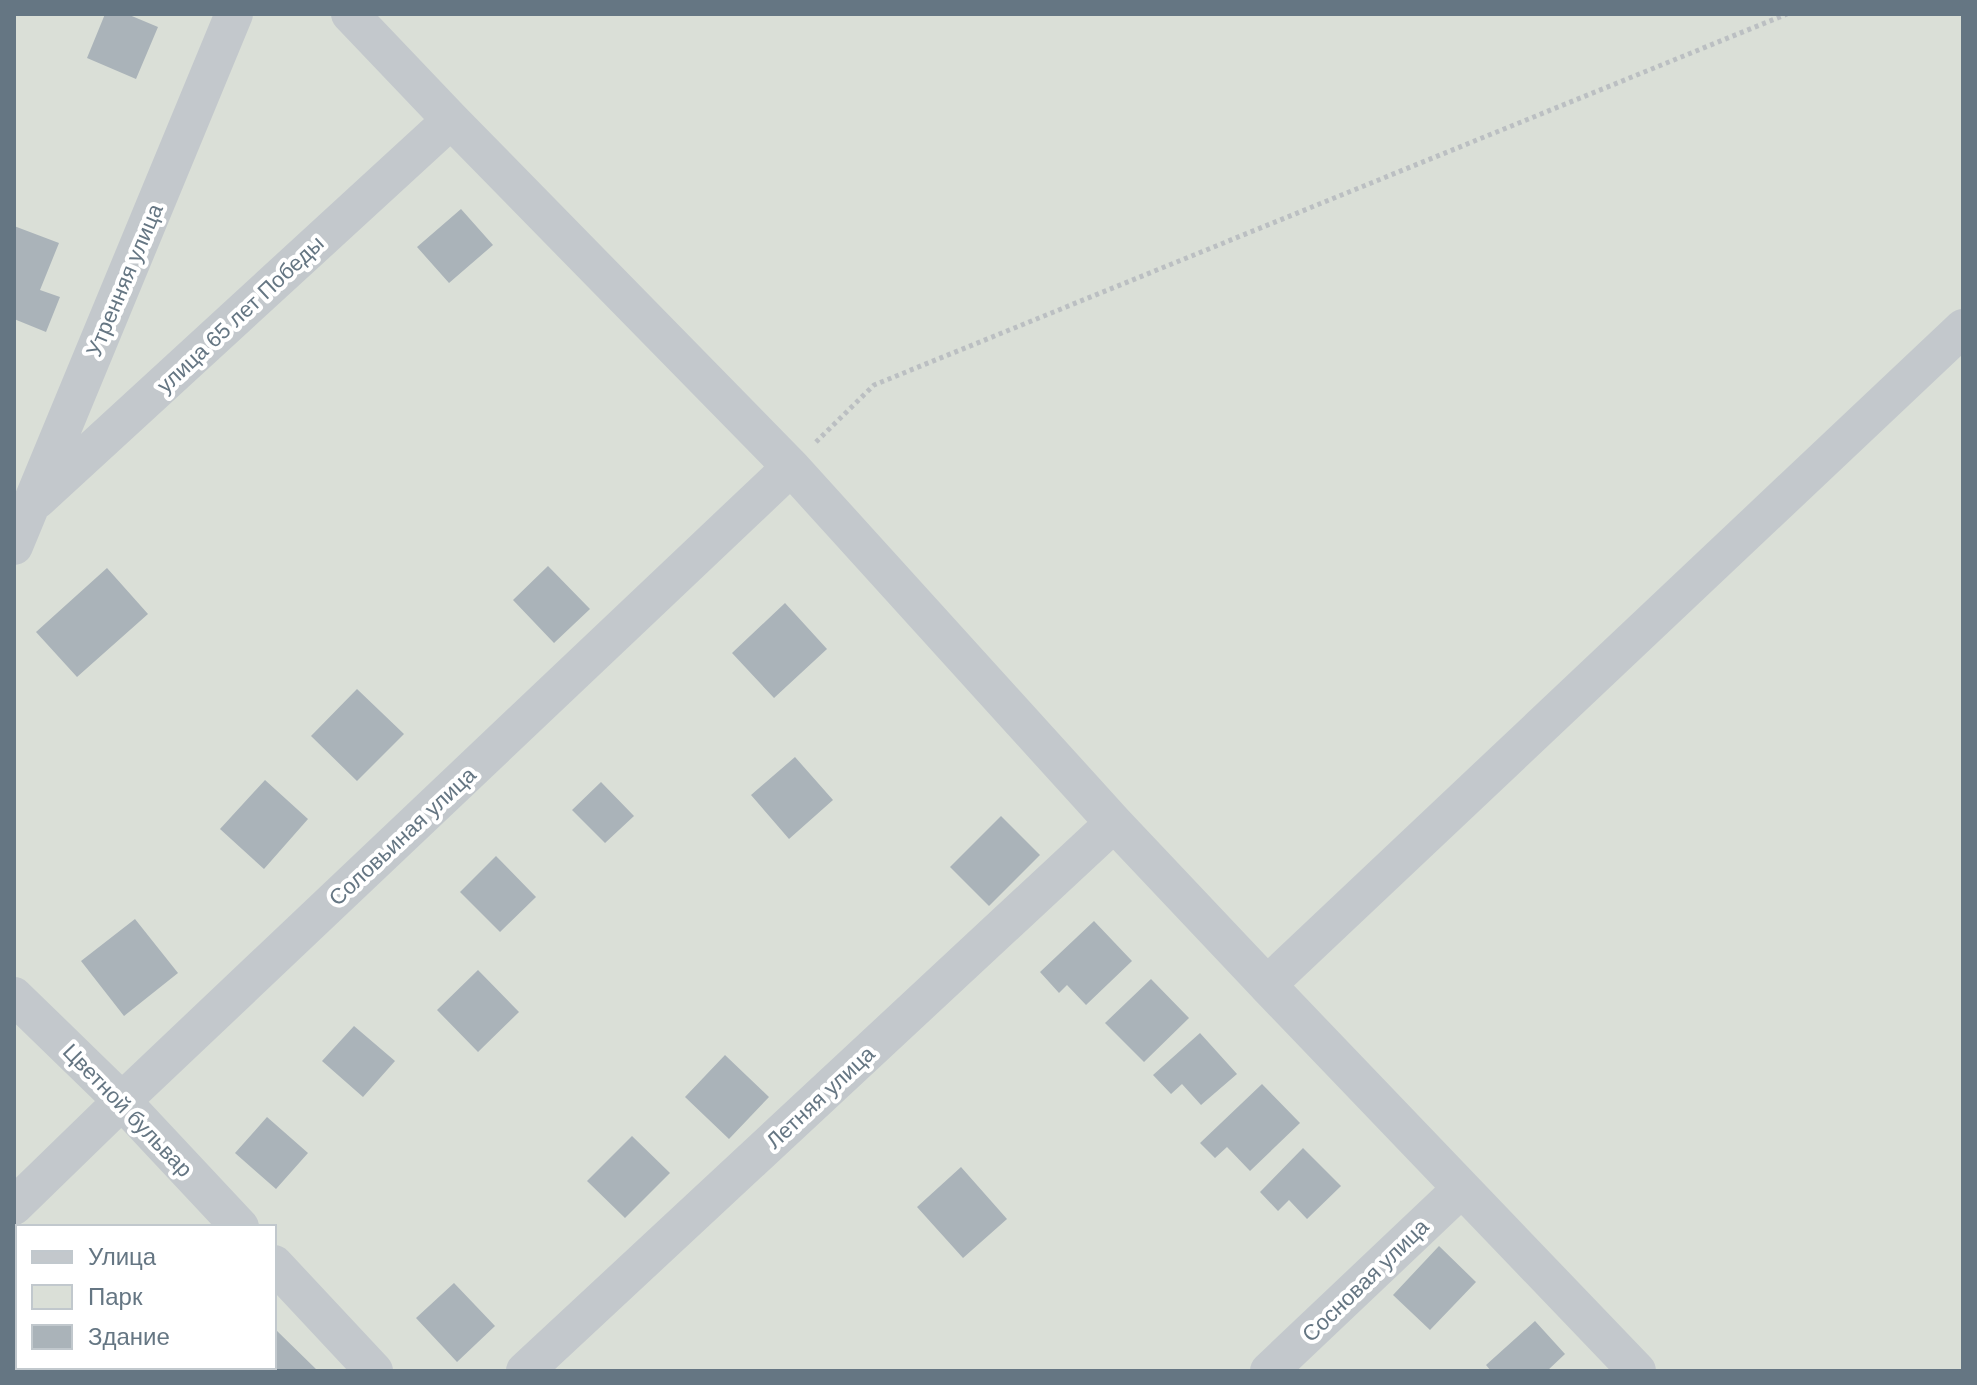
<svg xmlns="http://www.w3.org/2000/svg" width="1977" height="1385" viewBox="0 0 1977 1385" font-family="Arial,sans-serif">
  <rect width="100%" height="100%" fill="#fafaf8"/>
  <path fill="#dadfd7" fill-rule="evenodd" d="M14,14h1949v1357h-1949zM18,1227h256v140h-256z"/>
  <path fill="#aab3b9" d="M105,14h22l31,13 -22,52 -49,-21z
    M461,209l32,36 -44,38 -32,-36z
    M14,226l45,17 -19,47 20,7 -14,35 -32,-13z
    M548,566l42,43 -36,34 -41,-43z
    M107,568l41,46 -71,63 -41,-45z
    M785,603l42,46 -53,49 -42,-45z
    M357,689l47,45 -47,47 -46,-45z
    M795,757l38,43 -44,39 -38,-44z
    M265,780l43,39 -44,50 -44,-40z
    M601,782l33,34 -29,27 -33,-33z
    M1001,816l39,39 -51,51 -39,-39z
    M496,856l40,41 -36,35 -40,-40z
    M135,919l43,54 -54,43 -43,-55z
    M1094,921l38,40 -46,44 -19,-20 -8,8 -19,-21z
    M478,970l41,42 -41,40 -41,-42z
    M1151,979l38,39 -45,44 -39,-39z
    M354,1026l41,35 -32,36 -41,-36z
    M1200,1033l37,41 -36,31 -19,-21 -11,10 -18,-19z
    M725,1055l44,42 -40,42 -44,-42z
    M1262,1084l38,39 -50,48 -23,-24 -12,11 -15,-15z
    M267,1117l41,36 -32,36 -41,-36z
    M632,1136l38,37 -45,45 -38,-37z
    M1303,1148l38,38 -34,33 -18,-19 -11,11 -18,-19z
    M961,1167l46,52 -44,39 -46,-51z
    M1439,1246l37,36 -46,48 -37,-35z
    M454,1283l41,43 -38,36 -41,-44z
    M1535,1321l30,33 -18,17h-56l-5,-6z
    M274,1328l44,43h-55l-4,-4h15z
    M196,1367h39l3,4h-47z"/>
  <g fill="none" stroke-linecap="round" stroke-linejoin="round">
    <path stroke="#bbbfc2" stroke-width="5" stroke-dasharray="4 4" stroke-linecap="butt" d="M816,442l58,-57 913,-371"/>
    <path stroke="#c3c8cc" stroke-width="38" d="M350,14l101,106 340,347 323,356 153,162
      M37,500l414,-380
      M14,546l220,-532
      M14,996l108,105 118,126
      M14,1206l108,-105 669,-634
      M274,1264l100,107
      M525,1371l589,-548
      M1269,1371l192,-182
      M1637,1371l-370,-386 696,-657"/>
  </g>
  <g text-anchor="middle" stroke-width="8" stroke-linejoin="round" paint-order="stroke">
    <g font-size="22" fill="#657683" stroke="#fff">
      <text transform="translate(124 280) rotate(-67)" y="8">Утренняя улица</text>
      <text transform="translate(240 314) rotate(-43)" y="8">улица 65 лет Победы</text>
      <text transform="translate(402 836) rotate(-43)" y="8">Соловьиная улица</text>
      <text transform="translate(820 1097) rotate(-43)" y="8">Летняя улица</text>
      <text transform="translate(128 1110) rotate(46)" y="8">Цветной бульвар</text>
      <text transform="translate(1365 1280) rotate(-44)" y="8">Сосновая улица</text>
    </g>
  </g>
  <rect width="1977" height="1385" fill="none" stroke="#657683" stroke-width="32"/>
  <rect x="16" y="1225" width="260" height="144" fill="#ffffff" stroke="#c1c8cd" stroke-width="2"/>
  <rect x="32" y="1251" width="40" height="12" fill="#c3c8cc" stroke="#c1c8cd" stroke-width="2"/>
  <text x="88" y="1265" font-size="24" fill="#657683">Улица</text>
  <rect x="32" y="1285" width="40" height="24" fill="#dadfd7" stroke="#c1c8cd" stroke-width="2"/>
  <text x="88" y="1305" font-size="24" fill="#657683">Парк</text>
  <rect x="32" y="1325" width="40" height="24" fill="#aab3b9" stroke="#c1c8cd" stroke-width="2"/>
  <text x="88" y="1345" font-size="24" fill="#657683">Здание</text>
</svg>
